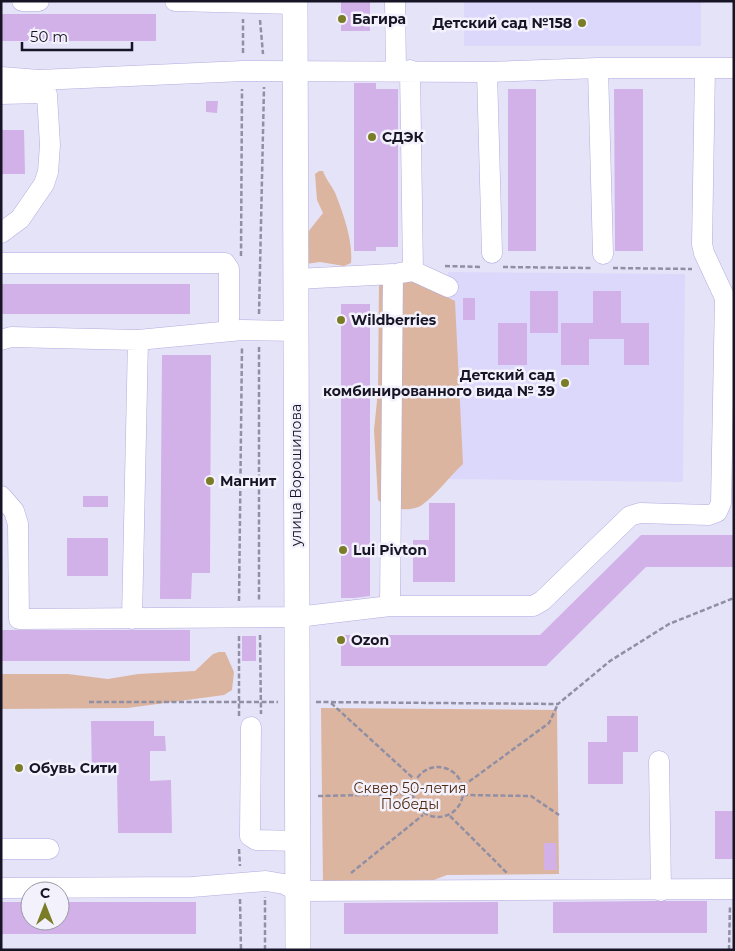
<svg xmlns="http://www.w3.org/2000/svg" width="735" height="951" viewBox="0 0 735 951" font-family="Montserrat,sans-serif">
  <rect width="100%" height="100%" fill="#e5e3f8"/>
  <path fill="#dcd8fc" d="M464,1h237v45h-237z
    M448,272l237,2 -2,208 -237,-3z"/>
  <path fill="#dbb5a0" d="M319,171h4c3,9 10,16 13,24 8,21 17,46 15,68l-7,3 -24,-4 -21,3 9,-33 15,-19 -6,-13 -2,-26z
    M410,279l45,22 8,163c-13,12 -26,30 -41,41 -12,8 -34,4 -44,-5l-4,-70 4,-39 1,-107z
    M219,652h6l9,20 -2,18 -8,5 -96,13 -127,1v-35h67l40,5 30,-5 57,-3 18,-17z
    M321,708l236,2 2,164 -112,1 -29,11h-95z"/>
  <path fill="#d2b1e8" d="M341,1h29v30h-29z
    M1,14h155v27h-155z
    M354,83h22v6h22v158h-22v4h-22z
    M508,89h28v162h-28z
    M614,89h29v162h-28z
    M206,101h12l-1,12 -11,-1z
    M1,130h23l1,44h-24z
    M1,284h189v30h-189z
    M530,291h28v42h-28z
    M593,291h28v32h28v42h-25v-26h-35v26h-28v-42h32z
    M463,298h12v22h-12z
    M341,304h29v292l-16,2h-13z
    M498,323h29v42h-29z
    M162,355h49l-1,218h-18l-1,26h-31z
    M83,496h25v11h-25z
    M429,503h26v79h-42v-42h16z
    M641,535h93v32h-88l-100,99h-205v-31h199z
    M67,538h41v38h-41z
    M1,630h189v31h-189z
    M242,636h14v25h-14z
    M607,716h31v36h-15v32h-35v-42h19z
    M91,721h63v15h11l1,15h-16v30l21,-1 1,53h-54l-1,-60 -25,1z
    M715,811h19v48h-19z
    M544,843h12l1,27h-13z
    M655,901h52v32h-154v-31z
    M1,902h29v19h30v-19h136v32h-195z
    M498,902v32h-154v-31z"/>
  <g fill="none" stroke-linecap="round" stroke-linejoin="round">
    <g stroke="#b3acdf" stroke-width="21">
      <path id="minor" d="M22,1h17
        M175,1l120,3
        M395,1l1,69
        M598,68l5,186
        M410,70l3,201
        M487,72l5,181
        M1,77l38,3 204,-9 244,1 111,-4h136
        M1,94l41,-1 5,2 3,50 -2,27 -4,12 -24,35 -19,14
        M1,263h224l4,6v62
        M400,273l13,-2 35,16
        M296,279l97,-5 -3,332
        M1,340l10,-3 127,3 104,-10 54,1
        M1,496l13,15 4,13 1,95 278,-2 93,-11h143l9,-5 88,-85 10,-3 69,2 8,-3 4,-9 4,-205 -21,-45 -2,-9 3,-176
        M132,619l6,-279
        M251,727l-1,109 6,4 42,1
        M659,761l2,130
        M1,849h48
        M1,888l191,-1 74,-6 18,3 14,7 436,-2"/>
    </g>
    <g stroke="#b3acdf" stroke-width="26">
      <path id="major" d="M295,1l3,949"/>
    </g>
    <path stroke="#918fa3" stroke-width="2.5" stroke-dasharray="5 2.5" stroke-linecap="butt" d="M260,20l3,34
      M243,53v-34
      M241,256l1,-167
      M445,266l37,1
      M503,267l89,1
      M613,268l79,1
      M259,314l5,-227
      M259,347v255
      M239,601l3,-255
      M260,635l1,79
      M89,702h189
      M316,702l242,2 52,-43 59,-37 65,-26
      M331,703l83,76
      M239,716v-82
      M413 792a25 25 0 1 1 50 0a25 25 0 1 1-50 0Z
      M463,786l86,-63 9,-19
      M463,795l68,1 28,19
      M318,796l93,-2
      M450,816l57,57
      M239,849l1,17
      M351,873l72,-58
      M240,899l1,51
      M265,950v-53
      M729,950l1,-44"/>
    <use href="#minor" stroke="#fff" stroke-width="20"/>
    <use href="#major" stroke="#fff" stroke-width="25"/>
  </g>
  <g fill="#7a7d26" stroke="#f3f1fc" stroke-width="2">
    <circle cx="342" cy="19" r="5"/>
    <circle cx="582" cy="23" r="5"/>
    <circle cx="372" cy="137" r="5"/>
    <circle cx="341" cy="320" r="5"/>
    <circle cx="565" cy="383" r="5"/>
    <circle cx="210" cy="481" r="5"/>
    <circle cx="343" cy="550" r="5"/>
    <circle cx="341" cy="640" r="5"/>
    <circle cx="19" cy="768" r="5"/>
  </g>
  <g text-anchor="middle" stroke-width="5" stroke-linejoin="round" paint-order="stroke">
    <g font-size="14" font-weight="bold" fill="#171426" stroke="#f3f1fc" text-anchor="start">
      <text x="352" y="24">Багира</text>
      <text x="572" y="28" text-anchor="end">Детский сад №158</text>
      <text x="382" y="142">СДЭК</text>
      <text x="351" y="325">Wildberries</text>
      <text x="555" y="380" text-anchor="end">Детский сад<tspan x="555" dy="16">комбинированного вида № 39</tspan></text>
      <text x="220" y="486">Магнит</text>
      <text x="353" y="555">Lui Pivton</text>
      <text x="351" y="645">Ozon</text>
      <text x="29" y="773">Обувь Сити</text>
    </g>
    <g font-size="14" fill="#171426" stroke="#f3f1fc">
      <text transform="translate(296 475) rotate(-90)" y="5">улица Ворошилова</text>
    </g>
    <g font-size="14" fill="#502a11" stroke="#f3f1fc">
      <text x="410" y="793">Сквер 50-летия<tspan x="410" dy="16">Победы</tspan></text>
    </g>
  </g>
  <rect width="735" height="951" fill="none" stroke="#171426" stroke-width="5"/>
  <g transform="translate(45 906)"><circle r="24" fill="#f3f1fc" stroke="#9b99a6"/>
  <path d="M0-4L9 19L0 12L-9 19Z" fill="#7a7d26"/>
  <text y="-8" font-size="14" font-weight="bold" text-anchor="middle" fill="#171426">С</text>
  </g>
  <path d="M22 42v8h110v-8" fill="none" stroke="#171426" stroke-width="2.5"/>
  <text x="30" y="42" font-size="15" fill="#171426" stroke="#f3f1fc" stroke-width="4" paint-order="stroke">50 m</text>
</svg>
